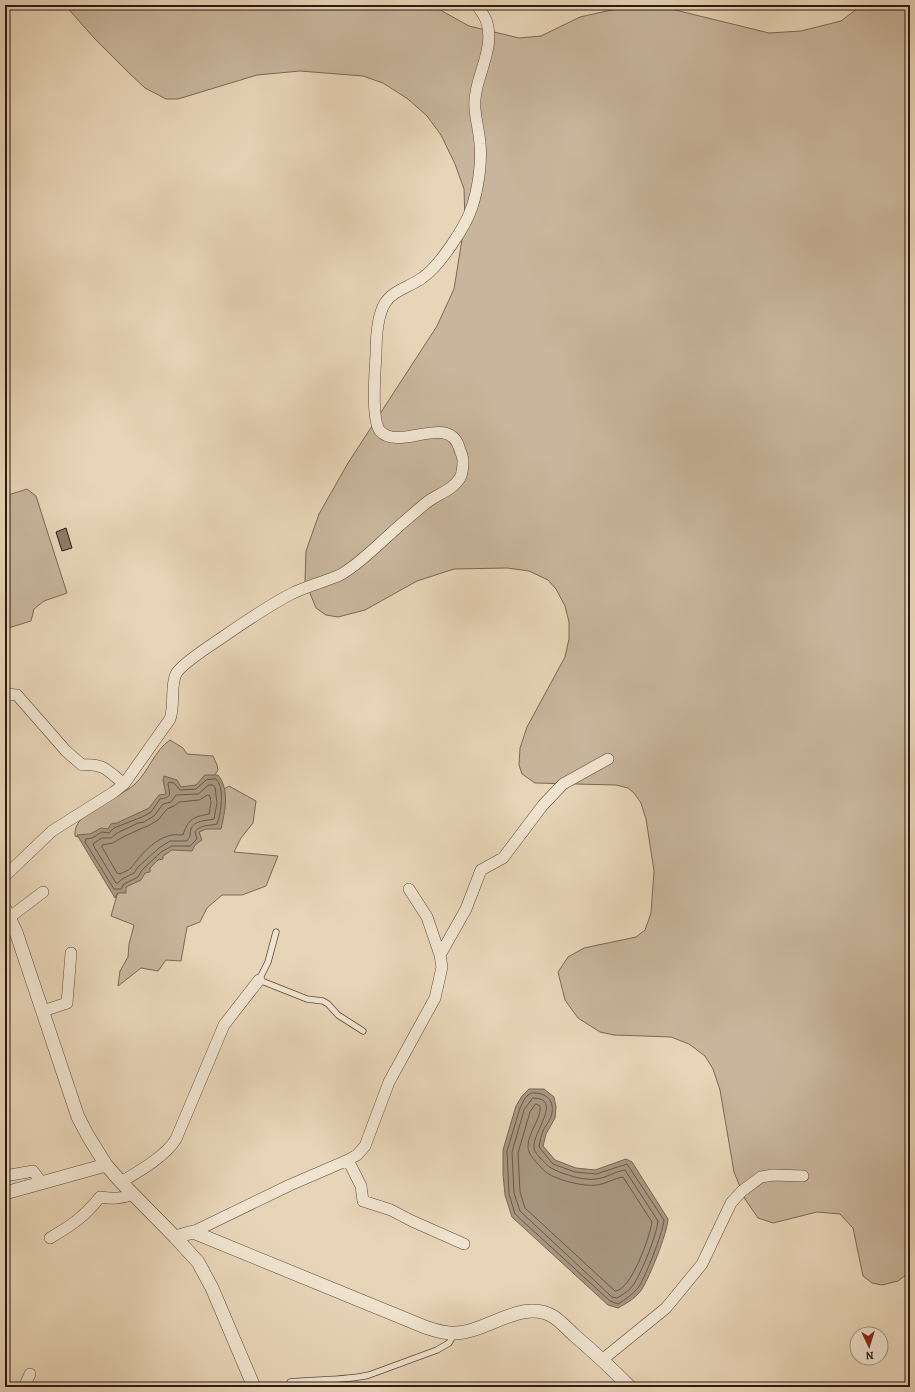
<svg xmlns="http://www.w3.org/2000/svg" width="915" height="1392" viewBox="0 0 915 1392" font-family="Alegreya,serif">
  <rect width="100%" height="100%" fill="#e8d5b7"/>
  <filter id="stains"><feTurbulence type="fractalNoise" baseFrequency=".005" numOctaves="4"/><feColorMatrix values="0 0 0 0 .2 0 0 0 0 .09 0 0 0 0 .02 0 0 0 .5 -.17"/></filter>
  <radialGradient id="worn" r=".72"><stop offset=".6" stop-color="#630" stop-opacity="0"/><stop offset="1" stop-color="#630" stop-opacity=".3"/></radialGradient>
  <path fill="#c8b59b" stroke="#7a6856" d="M65,5h371l6,6 27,15 50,12 22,-2 39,-19 54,-12h21l114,28 32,-2 40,-10 21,-16h48v1267l-12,9 -16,4 -10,-2 -9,-7 -10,-48 -13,-14 -23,-2 -44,11 -15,-5 -13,-19 -11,-27 -14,-82 -7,-21 -8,-13 -16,-12 -18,-7 -57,-2 -14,-3 -22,-14 -13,-18 -7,-28 10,-15 16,-9 52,-11 9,-7 6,-17 3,-42 -8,-52 -5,-16 -7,-10 -6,-5 -12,-3 -81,-2 -13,-9 -3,-9 1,-17 7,-21 38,-70 4,-18v-17l-4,-16 -9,-17 -8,-9 -19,-9 -22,-3 -53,1 -37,12 -52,29 -27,7 -12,-2 -10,-7 -11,-27 1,-30 13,-37 29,-51 89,-137 17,-37 11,-68 -1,-32 -9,-25 -14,-29 -14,-19 -19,-17 -25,-16 -20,-7 -63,-5 -43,4 -79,24h-12l-21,-11 -15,-14 -36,-36z
    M27,489l9,7 31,97 -23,8 -10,8 -3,12 -26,8v-133z
    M170,740l13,8 4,6 26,2 4,9 1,5 -6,9 -45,18 -36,25 -47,17 -9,-3c-3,-25 44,-37 60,-52 14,-13 19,-33 35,-44z
    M229,786l27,15 -3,22 -12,15 -7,14 44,4 -12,30 -24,9h-20l-15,13 -7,14 -13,5 -6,34 -15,-1 -8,11 -17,-3 -23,18 2,-15 8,-14 1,-13 5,-19 -23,-9 8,-28 100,-96z"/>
  <path fill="#a8957f" stroke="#766453" d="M205,775h13c12,15 7,36 3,54h-15l-7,3 3,8 -7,5 -3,6 -20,-1 -9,6v3l-5,1 -8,8v4l-5,1 -4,7 -15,7v6h-8l-3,5 -38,-63 13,-1 11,-6 7,1 3,-5 6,-1 32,-15 10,-13 7,-1 -3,-14 1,-4 13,4 4,7 15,-2z
    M529,1089h15l10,8 2,10 -1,11 -9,16 -3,12 12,14 21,8 19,2 31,-11 6,3 36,57c-1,15 -18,57 -26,70 -6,9 -15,14 -24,19l-10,-3 -96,-88 -7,-22 -2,-21v-24l13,-44 6,-10z"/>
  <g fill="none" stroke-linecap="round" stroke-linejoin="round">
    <path stroke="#6a5848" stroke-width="1" d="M216,779c9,8 5,35 1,45 -7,2 -17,0 -22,8l2,7 -7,7h-18l-11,6 -19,18 -4,7 -14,7 -3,5h-7l-29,-47 1,-3 6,-1 10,-6 7,1 5,-5 28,-11 9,-5 9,-13c12,-2 10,-4 8,-15l1,-2 5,1 6,7 16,-1 10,-9z
      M209,785h4l2,2 2,16 -3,16c-8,2 -20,1 -23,10 -2,7 1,5 -4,12h-17l-11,7 -21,19 -4,6 -12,6 -4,4h-2l-23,-38 1,-2 8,-5h9l6,-5 21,-10 6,-1 10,-6 9,-12 8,-2 5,-7 22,-1z
      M208,795l2,1 1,7 -2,11c-16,3 -21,5 -26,21 -5,0 -10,-1 -15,1 -16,5 -28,20 -37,32 -3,3 -8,4 -11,6l-3,-1 -15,-26v-2l11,-2 8,-5 19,-9 8,-3 10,-6 9,-11 7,-3 5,-4 20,-2z
      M531,1093c15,-1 25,7 20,24 -2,5 -6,9 -8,14 -2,5 -3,10 -4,16l14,17 22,8 21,2 31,-10 37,56c-2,15 -18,56 -26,68 -6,7 -12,11 -20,16l-8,-3 -95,-87 -6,-20 -2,-43 13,-43 5,-10z
      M533,1098c31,0 -1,35 1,49 0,5 4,8 6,11 4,3 7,8 11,10 11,6 33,13 45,11 10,-1 20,-8 29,-9l33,51c-2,16 -15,48 -24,63 -4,6 -10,10 -17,14l-5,-1 -92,-86 -6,-18 -2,-41 12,-42z
      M536,1104l4,2c2,12 -12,26 -12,40 0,7 4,11 8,16 3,3 7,8 11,11 10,7 37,14 50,12 9,-1 17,-7 26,-8l29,45c-2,14 -21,69 -37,69l-90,-83 -5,-16 -2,-39 12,-41z"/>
  </g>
  <path fill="#8e7b67" stroke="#2c1a11" d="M66,528l6,20 -10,3 -6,-19z"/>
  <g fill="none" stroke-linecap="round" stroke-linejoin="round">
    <g stroke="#5b493a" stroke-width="7">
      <path id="service" d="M276,932l-8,30 -9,18 48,19 16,2 5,3 10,11 25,16
        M288,1387l2,-5c26,-3 53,-1 79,-7l68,-25 12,-7 5,-9"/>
    </g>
    <g stroke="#5b493a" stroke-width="12">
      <path id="minor" d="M5,694l12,1 49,56 16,14c22,-2 26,6 42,19
        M5,876l47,-45 62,-39 10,-8 46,-65c5,-14 0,-32 6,-45 4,-8 29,-25 38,-31 25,-17 50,-35 77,-49 16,-8 33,-12 49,-19 13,-7 25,-18 36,-28 16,-15 33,-30 50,-44 11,-9 26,-12 34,-25 2,-4 3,-13 3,-17 0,-5 -3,-10 -4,-14 -11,-34 -60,5 -79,-16 -9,-11 -5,-60 -4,-76 0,-14 1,-39 9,-52 8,-13 25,-16 37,-25 17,-11 44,-52 50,-71 6,-18 10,-44 8,-63 -1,-18 -8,-34 -4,-52 4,-23 19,-48 10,-72 -2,-5 -6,-10 -9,-15
        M10,917l33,-25
        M440,955l26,-46 15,-39 22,-12 40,-53 20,-21 45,-25
        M43,1011l24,-8 4,-50
        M348,1160l13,26 2,15 28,9 21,11 52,23
        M5,1176l28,-5 9,12
        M121,1182c17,-10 45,-26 55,-43l48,-114 35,-45
        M193,1232l97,-47 58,-25 9,-5 8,-9 24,-64 46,-84 7,-31 -2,-12 -13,-38 -18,-28
        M50,1238c22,-13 34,-21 50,-41 12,2 21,2 33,-3
        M602,1360l64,-52 36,-44 29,-61 11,-12 19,-14 12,-2 30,1
        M24,1387l6,-13"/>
    </g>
    <g stroke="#5b493a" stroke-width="14">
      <path id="tertiary" d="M5,909l11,23 62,185 10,19 18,29 15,17 54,55 23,25 14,26 42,99
        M5,1193l101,-28
        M175,1237l18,-5 232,95c9,3 20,7 30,6 31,0 68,-36 99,-16 7,5 14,12 20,18 20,17 38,34 56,52"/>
    </g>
    <use href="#service" stroke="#f0e4d0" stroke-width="5.5"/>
    <use href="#minor" stroke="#f0e4d0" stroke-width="11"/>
    <use href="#tertiary" stroke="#f0e4d0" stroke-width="13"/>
  </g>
  <rect width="915" height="1392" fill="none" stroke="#e8d5b7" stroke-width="20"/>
  <rect x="6" y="6" width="903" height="1380" fill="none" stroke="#2c1a11" stroke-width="2"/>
  <rect x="10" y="10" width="895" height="1372" fill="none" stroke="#2c1a11"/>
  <g transform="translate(869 1346) rotate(176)"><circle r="19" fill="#f0e4d0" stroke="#a29384"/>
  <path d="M0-3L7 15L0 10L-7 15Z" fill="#8f2418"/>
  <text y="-6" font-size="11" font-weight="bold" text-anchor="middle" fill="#2c1a11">N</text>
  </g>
  <rect width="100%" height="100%" filter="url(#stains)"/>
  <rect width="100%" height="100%" fill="url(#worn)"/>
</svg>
